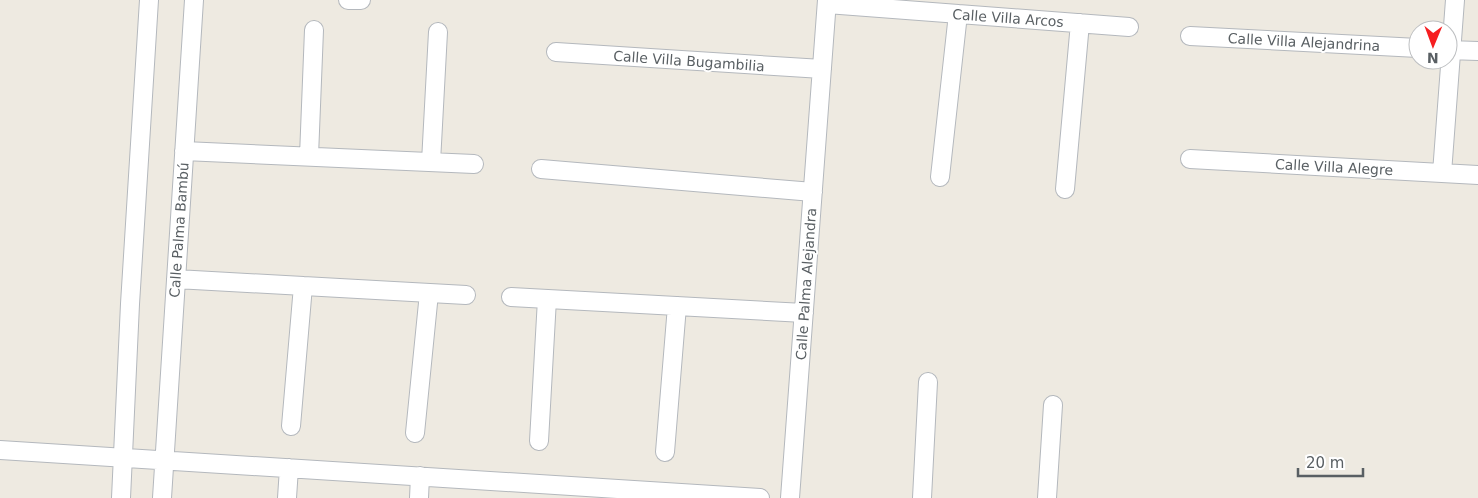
<svg xmlns="http://www.w3.org/2000/svg" width="1478" height="498" viewBox="0 0 1478 498" font-family="'DejaVu Sans',sans-serif">
  <rect width="100%" height="100%" fill="#eeeae1"/>
  <g fill="none" stroke-linecap="round" stroke-linejoin="round">
    <g stroke="#b4b8bd" stroke-width="20">
      <path id="minor" d="M348,0h13
        M827,4l302,23
        M1190,36l228,12
        M1448,50l30,1
        M556,52l266,17
        M184,151l290,13
        M309,156l5,-126
        M1190,159l288,16
        M431,162l7,-130
        M541,169l272,23
        M1442,173l13,-173
        M940,177l18,-163
        M1065,189l15,-166
        M176,279l290,16
        M511,297l293,16
        M291,426l12,-140
        M415,433l14,-140
        M539,441l8,-142
        M0,450l760,48
        M665,452l12,-146
        M121,498l9,-194 19,-304
        M162,498l32,-498
        M287,498l2,-30
        M419,498l1,-22
        M790,498l37,-498
        M922,498l6,-116
        M1047,498l6,-93"/>
    </g>
    <use href="#minor" stroke="#fff" stroke-width="18"/>
  </g>
  <g text-anchor="middle" stroke-width="4" stroke-linejoin="round" paint-order="stroke">
    <g font-size="14" fill="#595f63" stroke="#fff">
      <text transform="translate(1008 18) rotate(4)" y="5">Calle Villa Arcos</text>
      <text transform="translate(1304 42) rotate(3)" y="5">Calle Villa Alejandrina</text>
      <text transform="translate(689 61) rotate(4)" y="5">Calle Villa Bugambilia</text>
      <text transform="translate(1334 167) rotate(3)" y="5">Calle Villa Alegre</text>
      <text transform="translate(179 230) rotate(-86)" y="5">Calle Palma Bambú</text>
      <text transform="translate(806 284) rotate(-86)" y="5">Calle Palma Alejandra</text>
    </g>
  </g>
  <g transform="translate(1433 45) rotate(181)"><circle r="24" fill="#ffffff" stroke="#bdbfc1"/>
  <path d="M0-4L9 19L0 12L-9 19Z" fill="#f61e20"/>
  <text y="-8" font-size="14" font-weight="bold" text-anchor="middle" fill="#595f63">N</text>
  </g>
  <path d="M1298 468v8h65v-8" fill="none" stroke="#595f63" stroke-width="2.5"/>
  <text x="1306" y="468" font-size="15" fill="#595f63" stroke="#ffffff" stroke-width="4" paint-order="stroke">20 m</text>
</svg>
